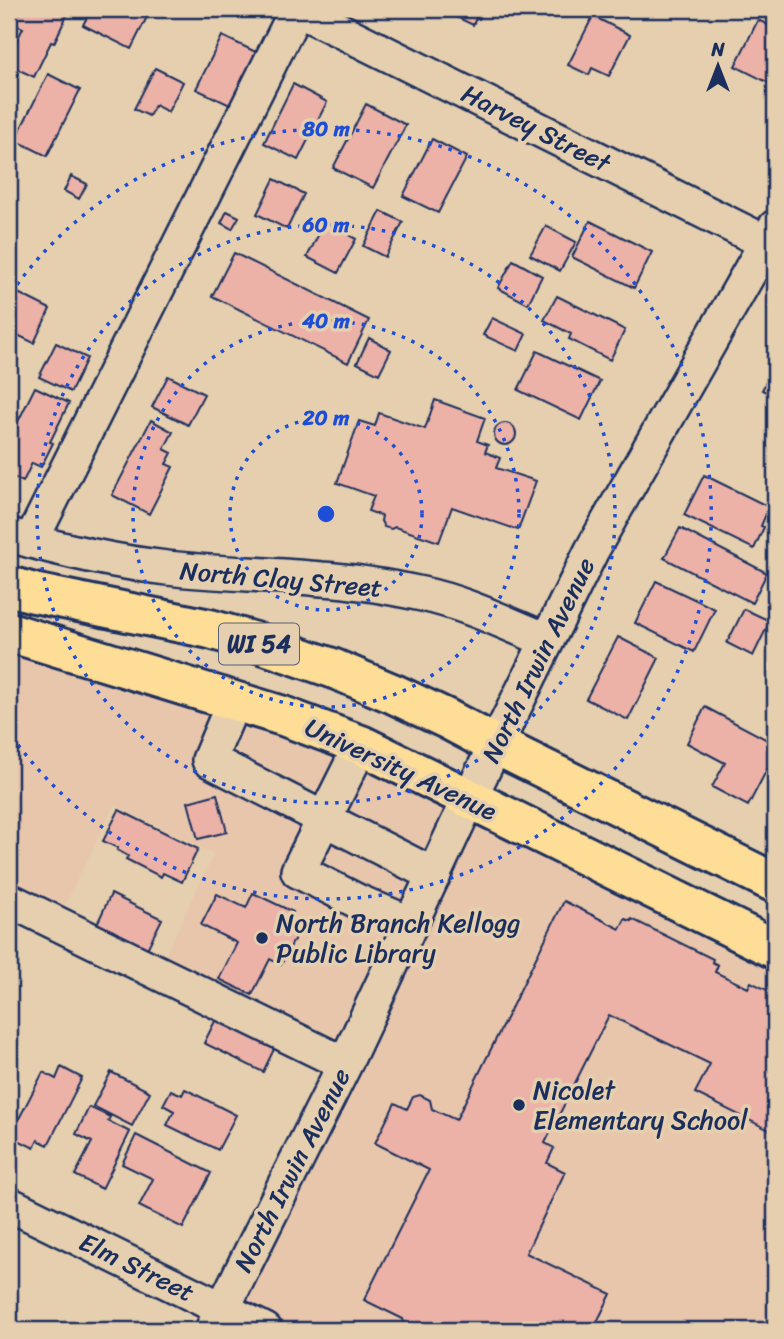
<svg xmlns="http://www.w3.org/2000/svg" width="784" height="1339" viewBox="0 0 784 1339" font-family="Sriracha,sans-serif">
  <rect width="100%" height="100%" fill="#e5cfae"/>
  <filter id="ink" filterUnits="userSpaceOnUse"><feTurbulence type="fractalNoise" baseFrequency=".0143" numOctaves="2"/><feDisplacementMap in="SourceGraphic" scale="14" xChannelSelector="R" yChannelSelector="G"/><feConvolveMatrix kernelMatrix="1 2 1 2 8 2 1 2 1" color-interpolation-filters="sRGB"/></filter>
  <g filter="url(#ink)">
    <path fill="#e7c6ac" d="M9,632l176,54 590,263v381h-510l-43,-21 123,-245 -188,-92 57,-118 -100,-49 -58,118 -47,-23z"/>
    <path fill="#ecb2a7" stroke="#1b2f5e" stroke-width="2" d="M21,9h49l-16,34 -3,-1 -17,35 -25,-12v-8l14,-29 -9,-4z
      M91,9h60l-20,40 -48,-24z
      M445,9h39l-5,10 -3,-1 -3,7 -29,-14z
      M593,16l37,19 -21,41 -17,-8 -3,7 -21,-10z
      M758,20l17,8v58l-40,-20z
      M222,36l36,17 -26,53 -36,-17z
      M155,68l28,14 -15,30 -13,-7 -6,11 -15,-7z
      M48,74l32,16 -33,66 -32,-16z
      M293,84l34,18 -29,58 -34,-17z
      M366,104l40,21 -33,63 -40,-20z
      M432,139l35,18 -29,56 -35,-17z
      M71,176l16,8 -8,15 -15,-8z
      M274,179l30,15 -17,35 -30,-15z
      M227,211l12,6 -7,12 -11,-6z
      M381,211l22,11 -18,35 -22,-11z
      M590,221l62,31 -18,36 -62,-31z
      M325,222l31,17 -18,34 -31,-16z
      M546,226l30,16 -16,29 -30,-16z
      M234,253l135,67 -21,43 -136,-67z
      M513,260l29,16 -14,28 -30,-16z
      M12,290l38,19 -16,34 -25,-12v-35z
      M557,296l68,34 -15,30 -41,-21 2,-5 -27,-14z
      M492,318l34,16 -8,17 -35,-16z
      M369,338l22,12 -12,24 -22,-11z
      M56,343l31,15 -16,34 -32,-15z
      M537,351l63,30 -19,39 -63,-30z
      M775,364v32l-13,-6z
      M168,376l36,18 -16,31 -36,-18z
      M35,387l34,16 -19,39 3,1 -12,24 -9,-4 -9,19 -14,-7v-35z
      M435,400l50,18 -8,23 11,4 -3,7 15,6 -4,10 40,13 -18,49 -66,-23 -13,35 -44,-15 -4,2 -7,-2 -3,-6 1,-5 -14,-5 6,-15 -37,-13 22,-62 16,5 4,-13 46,16z
      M151,420l22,12 -9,17 8,4 -6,11 7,3 -24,47 -37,-19z
      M494 434a11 11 0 1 1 22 0a11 11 0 1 1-22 0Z
      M704,475l65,32 -8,19 3,1 -10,22 -70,-34z
      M680,528l87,45 -15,30 -88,-45z
      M656,581l59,28 -21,43 -59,-29z
      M744,609l26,12 -17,35 -26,-13z
      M618,637l41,21 -31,62 -42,-21z
      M705,707l70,37v10l-27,52 -36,-19 13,-24 -38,-20z
      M217,794l10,38 -29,7 -10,-37z
      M119,810l79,39 -16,33 -19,-9 -2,4 -35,-18 2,-3 -11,-6 1,-2 -15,-7z
      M253,893l40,19 -7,16 11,6 -16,31 -11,-6 -18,36 -33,-16 18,-36 -36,-18 16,-31 29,14z
      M111,894l51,25 -15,30 -50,-25z
      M564,901l56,28 5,-10 6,2 1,-2 81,40 -1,3 6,3 -3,7 33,16 3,-6 24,12v139l-80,-40 15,-29 -101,-49 -64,128 9,5 -7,15 18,9 -39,81 85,41 -18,36h-177l-12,-6 -1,-5 -39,-19 65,-130 -54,-27 20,-40 12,6 6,-12 7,-2 10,5 2,9 24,11z
      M219,1013l59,28 -15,31 -59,-29z
      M61,1067l21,11 -34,67 -10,-5 -4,8 -24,-12 33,-64 13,7z
      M111,1072l39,20 -18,34 -39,-20z
      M185,1089l51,26 -18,35 -51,-25 7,-14 -11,-6 8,-15 11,5z
      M89,1107l21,10 -2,4 22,11 -28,57 -27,-14 17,-33 -16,-8z
      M136,1135l75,38 -28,55 -44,-22 14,-27 -31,-15z"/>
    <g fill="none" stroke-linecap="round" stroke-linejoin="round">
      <g stroke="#1b2f5e" stroke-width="38">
        <path id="minor" d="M297,9l478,238
          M10,535c51,15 105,27 157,33 52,6 103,6 155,11 33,2 67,8 100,15 43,9 85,30 125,46
          M31,541l266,-532
          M234,701l-25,59 225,115
          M361,745l-63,126 59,30 54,23
          M9,900l336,164
          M9,1204l256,126
          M212,1330l133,-266 124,-265 123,-249 183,-323"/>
      </g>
      <g stroke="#1b2f5e" stroke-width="44">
        <path id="major" d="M9,586l25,7 176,36 55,16 67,23 62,26 53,25 49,26 279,138
          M9,632l274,84 78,29 414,204"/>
      </g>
      <use href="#minor" stroke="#e5cfae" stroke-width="33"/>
      <use href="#major" stroke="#fedd96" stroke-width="38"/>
    </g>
  </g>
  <g fill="none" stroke="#1d4ed8" stroke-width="3.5" stroke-dasharray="3.5 7">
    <circle cx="326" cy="514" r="96"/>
    <circle cx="326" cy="514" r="193"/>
    <circle cx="326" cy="514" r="289"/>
    <path d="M11 293A385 385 0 1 1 11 735"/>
  </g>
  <g fill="#1b2f5e" stroke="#e5cfae" stroke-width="2.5">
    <circle cx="262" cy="938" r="7"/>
    <circle cx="519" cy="1105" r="7"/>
  </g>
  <g text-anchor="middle" stroke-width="7" stroke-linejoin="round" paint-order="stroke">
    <rect fill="#e5cfae" stroke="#585f76" stroke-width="2" x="219" y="623.5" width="80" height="41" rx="5"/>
    <g font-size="24" font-weight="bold" fill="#1b2f5e">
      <text x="259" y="652">WI 54</text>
    </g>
    <g font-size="26" fill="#1b2f5e" stroke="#e5cfae">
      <text transform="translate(536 128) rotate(27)" y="9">Harvey Street</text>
      <text transform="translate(281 579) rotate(5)" y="9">North Clay Street</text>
      <text transform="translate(538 660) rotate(-64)" y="9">North Irwin Avenue</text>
      <text transform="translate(401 769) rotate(25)" y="9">University Avenue</text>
      <text transform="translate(292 1170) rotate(-63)" y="9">North Irwin Avenue</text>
      <text transform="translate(137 1267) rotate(26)" y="9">Elm Street</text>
    </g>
    <g font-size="26" fill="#1b2f5e" stroke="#e5cfae" text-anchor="start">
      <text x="276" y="932">North Branch Kellogg<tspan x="276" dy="30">Public Library</tspan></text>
      <text x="533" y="1099">Nicolet<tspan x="533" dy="30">Elementary School</tspan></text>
    </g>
  </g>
  <circle cx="326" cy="514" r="10" fill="#1d4ed8" stroke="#e5cfae" stroke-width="3.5"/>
  <g font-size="21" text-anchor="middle" font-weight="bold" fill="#1d4ed8" stroke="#e5cfae" stroke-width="7" stroke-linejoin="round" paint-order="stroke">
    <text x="326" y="136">80 m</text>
    <text x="326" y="232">60 m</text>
    <text x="326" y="328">40 m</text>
    <text x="326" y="425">20 m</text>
  </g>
  <rect width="784" height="1339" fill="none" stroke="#e5cfae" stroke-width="35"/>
  <rect x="18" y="18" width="749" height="1304" fill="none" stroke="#1b2f5e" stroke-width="2.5" filter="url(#ink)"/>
  <g transform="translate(718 66)" stroke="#e5cfae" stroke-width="5" paint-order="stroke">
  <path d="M0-5L12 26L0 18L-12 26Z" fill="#1b2f5e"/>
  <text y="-10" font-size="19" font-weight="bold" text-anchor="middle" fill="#1b2f5e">N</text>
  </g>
</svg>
